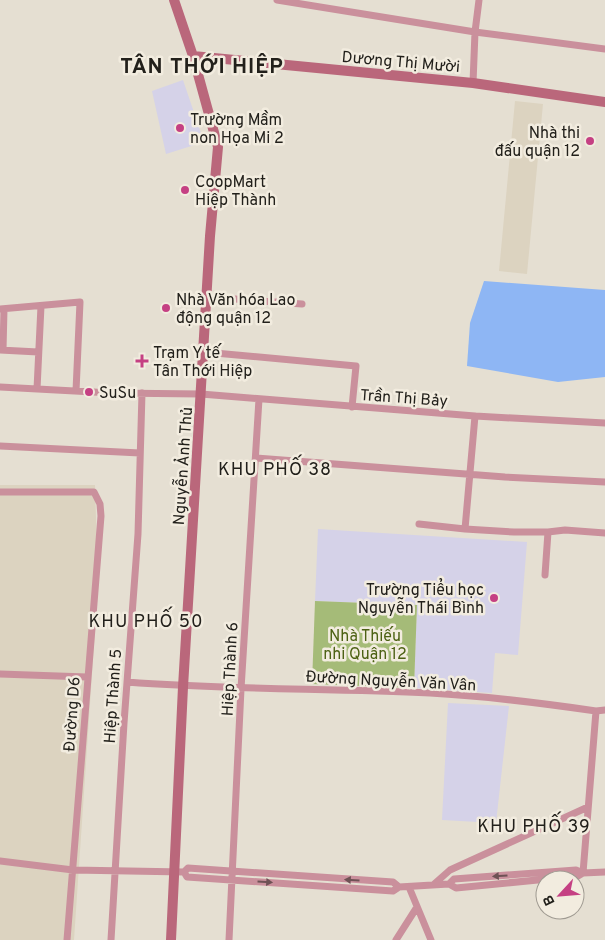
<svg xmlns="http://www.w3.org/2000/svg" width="605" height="940" viewBox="0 0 605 940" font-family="Overpass,sans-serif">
  <rect width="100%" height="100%" fill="#e5dfd2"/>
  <path fill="#dcd3c0" d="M515,101l28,3 -16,170 -28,-3z
    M0,485h95l3,101 -24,354h-74z"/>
  <path fill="#d5d2e8" d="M183,80l21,62 -38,12 -14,-63z
    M318,529l209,13 -9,113 -23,-2 -3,40 -78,-5 3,-83 -102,-4z
    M448,703l61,3 -13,117 -54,-3z"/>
  <path fill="#a5bb78" d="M315,601l102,4 -3,83 -102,-4z"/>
  <path fill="#8eb6f4" d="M484,281l121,9v87l-47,5 -91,-16 3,-43z"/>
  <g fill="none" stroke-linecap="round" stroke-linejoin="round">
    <path stroke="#ca909c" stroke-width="7" d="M277,0l198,32 130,17
      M473,83l2,-51 4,-32
      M207,297l95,7
      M0,309l80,-7 -4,89
      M0,350l38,2
      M3,350l1,-41
      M204,352l152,14 -4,41
      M0,387l112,6 89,1 274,22 130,7
      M37,389l4,-83
      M0,446l140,7
      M256,458l249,19 100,5
      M0,492h94l6,12 1,12 -34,424
      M419,524l46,5 10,-113
      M465,529l49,3h34
      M545,575l3,-43 17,-2 40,3
      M0,674l87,3
      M127,682c101,8 202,6 303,11 55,3 111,10 166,18l9,-1
      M0,861l73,9 111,2 4,-4 205,14 6,5
      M184,872l3,5 206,14 6,-4 50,-3 7,4 122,-12 5,-3
      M583,873l13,-162
      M449,884l5,-5 122,-9 7,3 22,-1
      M433,885l17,-15 138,-63
      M409,887l22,53
      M111,940l13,-217 14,-189 4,-141
      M229,940l12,-251 18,-290
      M396,940l21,-33"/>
    <path stroke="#ba677b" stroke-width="10" d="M193,56l280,27 132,19
      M171,940l12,-253 27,-451 8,-89 -25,-91 -19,-56"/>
  </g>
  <defs><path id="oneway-solid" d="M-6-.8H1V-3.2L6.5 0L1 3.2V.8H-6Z" transform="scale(1.25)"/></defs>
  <g fill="#6e5255">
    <use href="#oneway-solid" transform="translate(500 876) rotate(176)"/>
    <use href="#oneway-solid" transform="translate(352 880) rotate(-176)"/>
    <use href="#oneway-solid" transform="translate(265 882) rotate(4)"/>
  </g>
  <g fill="#c54083" stroke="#f2ecdf" stroke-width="2">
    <circle cx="180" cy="128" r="5"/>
    <circle cx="590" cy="141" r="5"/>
    <circle cx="185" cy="190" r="5"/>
    <circle cx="166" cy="308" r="5"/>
    <path d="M139.5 353.5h5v5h5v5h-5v5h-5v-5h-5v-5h5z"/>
    <circle cx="89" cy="392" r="5"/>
    <circle cx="494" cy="598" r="5"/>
  </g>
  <g text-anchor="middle" stroke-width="5" stroke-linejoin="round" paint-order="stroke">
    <g font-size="16" fill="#22201b" stroke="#f2ecdf">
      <text transform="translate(401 61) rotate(5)" y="6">Dương Thị Mười</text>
      <text transform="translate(404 397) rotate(4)" y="6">Trần Thị Bảy</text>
      <text transform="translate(182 466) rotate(-86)" y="6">Nguyễn Ảnh Thủ</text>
      <text transform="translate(229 669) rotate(-87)" y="6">Hiệp Thành 6</text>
      <text transform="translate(391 680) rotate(3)" y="6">Đường Nguyễn Văn Vân</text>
      <text transform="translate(112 696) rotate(-86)" y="6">Hiệp Thành 5</text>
      <text transform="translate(71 714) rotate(-86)" y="6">Đường D6</text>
    </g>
    <g font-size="16" fill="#22201b" stroke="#f2ecdf" text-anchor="start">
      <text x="190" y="125">Trường Mầm<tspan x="190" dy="18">non Họa Mi 2</tspan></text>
      <text x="580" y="138" text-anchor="end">Nhà thi<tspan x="580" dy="18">đấu quận 12</tspan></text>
      <text x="195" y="187">CoopMart<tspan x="195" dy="18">Hiệp Thành</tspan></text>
      <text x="176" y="305">Nhà Văn hóa Lao<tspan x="176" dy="18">động quận 12</tspan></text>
      <text x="153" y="358">Trạm Y tế<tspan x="153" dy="18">Tân Thới Hiệp</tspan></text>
      <text x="99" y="398">SuSu</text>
      <text x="484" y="595" text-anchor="end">Trường Tiểu học<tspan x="484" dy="18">Nguyễn Thái Bình</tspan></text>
    </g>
    <g font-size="16" fill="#4c6113" stroke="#f2ecdf">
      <text x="365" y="641">Nhà Thiếu<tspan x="365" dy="18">nhi Quận 12</tspan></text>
    </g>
    <g font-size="18" letter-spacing="1" fill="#22201b" stroke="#f2ecdf">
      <text x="275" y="475">KHU PHỐ 38</text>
      <text x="146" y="627">KHU PHỐ 50</text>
      <text x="534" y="832">KHU PHỐ 39</text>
    </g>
    <g font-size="21" font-weight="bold" letter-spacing="1" fill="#22201b" stroke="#f2ecdf">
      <text x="202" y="73">TÂN THỚI HIỆP</text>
    </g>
  </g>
  <g transform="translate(560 895) rotate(244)"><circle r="24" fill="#f2ecdf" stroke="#9f9a91"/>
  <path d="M0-4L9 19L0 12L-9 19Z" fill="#c54083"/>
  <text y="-8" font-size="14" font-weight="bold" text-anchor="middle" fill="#22201b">B</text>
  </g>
</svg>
